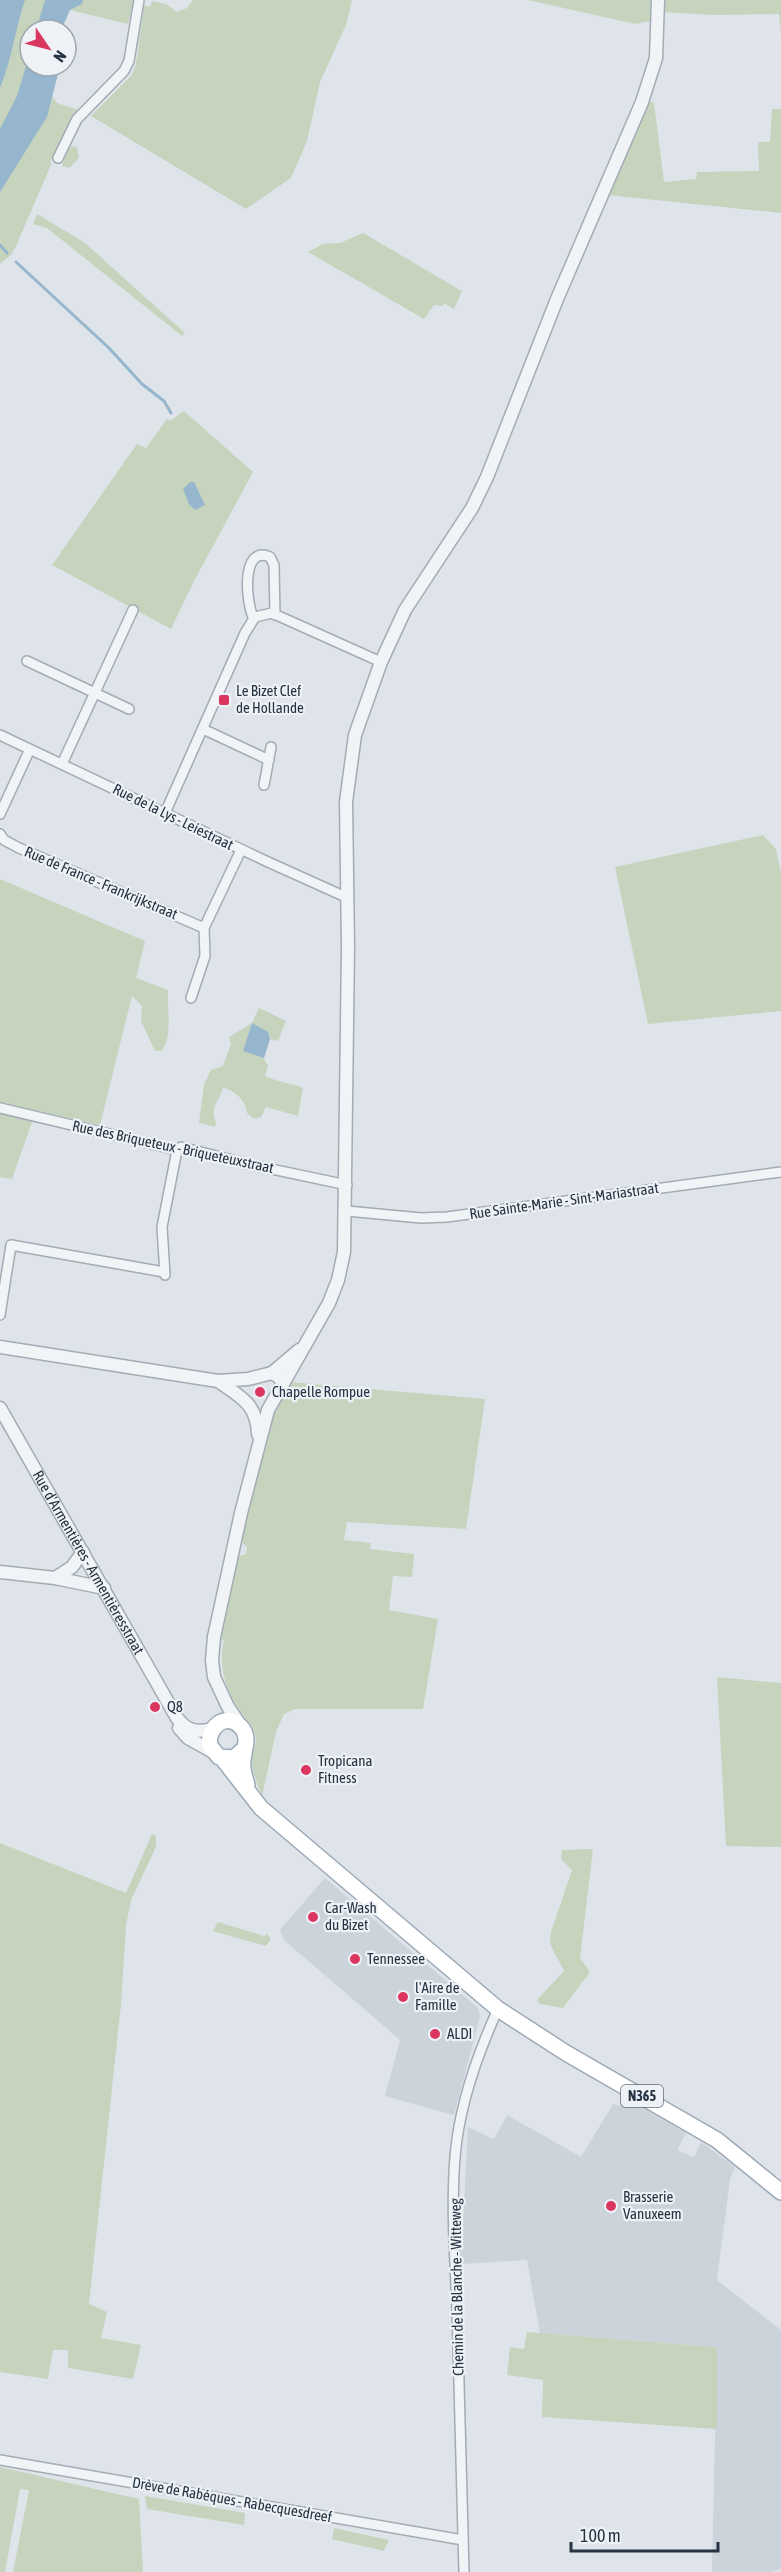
<svg xmlns="http://www.w3.org/2000/svg" width="781" height="2572" viewBox="0 0 781 2572" font-family="'Asap Condensed',sans-serif">
  <rect width="100%" height="100%" fill="#dee4e9"/>
  <path fill="#ccd3db" d="M325,1878l153,130 2,9 -26,98 -69,-19 15,-56 -116,-100 -4,-10z
    M626,2098l60,35 -9,17 17,7 7,-15 34,25 -5,12 -13,101 64,50v239l-9,3h-60l5,-225 -177,-14 -13,-73 -66,4 7,-137 26,12 13,-24 74,42 32,-53 7,2z"/>
  <path fill="#c6d4be" d="M0,0h134l-6,24 -58,-14 -9,20h-31v36l27,37 22,7 -25,50 -3,-1v6l-35,81 -5,9 -11,9z
    M193,0h159l-6,25 -26,57 -13,59 -16,37 -45,31 -155,-93 41,-41 4,-12 8,-58 6,2 2,-6 14,3 11,8 10,-4z
    M528,0h122l1,21 -16,3z
    M662,0h119v35l-2,-21 -64,1 -52,-3z
    M649,101l5,2 10,79 32,-3 1,-7 62,-1 -1,-29h12l2,-33h9v104l-174,-18z
    M72,146l5,1 2,11 -10,10 -7,-2 4,-14z
    M37,214l47,28 101,91 -3,3 -135,-108 -14,-4z
    M363,233l99,58 -8,18 -10,-6 -1,3 -9,-1 -10,14 -116,-67 15,-8 17,-1z
    M184,411l69,61 -60,111 -22,46 -119,-64 85,-121 9,4 21,-29 3,2z
    M763,835l13,14 5,24v138l-133,13 -33,-157z
    M0,879l145,62 -9,37 32,12c-1,18 5,49 -7,61h-6l-14,-30 1,-15 -10,-10 -32,129 -64,-14 -24,68 -12,-2z
    M259,1008l27,13 -8,20 -8,-2 -2,-7 -25,18 21,8 4,8 -3,10c13,6 25,7 38,12l-5,28 -32,-9 -5,10 -7,2 -7,-6c-1,-12 -12,-23 -24,-25 -4,14 -14,20 -7,35l-1,4 -16,-4 5,-39 7,-14 12,-4 8,-22 -2,-7 23,-14z
    M289,1382l196,17 -19,130 -119,-7 -3,18 27,3 -1,6 44,5 -2,23 -19,-1 -4,34 49,9 -15,90h-128l-11,5 -8,18 -14,64c-4,-11 -10,-23 -10,-35 0,-10 6,-18 3,-27 -2,-8 -5,-10 -9,-15 -18,-22 -29,-51 -22,-78l-6,-3 18,-81 10,-3 1,-7 -6,-6 31,-124z
    M717,1677l64,6v164l-55,-1z
    M152,1834l4,2v11l-25,53 -5,26 -5,78 -32,300 18,8 -6,26 40,7 -8,34 -65,-11v-18h-15l-5,29 -48,-7v-529l126,50z
    M593,1849l-13,109 10,14 -27,36 -23,-4 -3,-4 27,-29 -14,-27 1,-12 21,-62 -11,-11 1,-9z
    M218,1922l46,14 3,-2 4,5 -5,7 -53,-15z
    M527,2332l190,15v82l-175,-12 1,-37 -36,-5 3,-28 14,2z
    M0,2467l139,32 4,73h-130l16,-82 -9,-1 -15,83h-5z
    M145,2496l100,17 -1,12 -97,-16z
    M334,2528l55,12 -5,11 -52,-12z"/>
  <path fill="#95b6cd" d="M0,0h25c-10,29 -13,59 -25,88z
    M45,0h38l-1,4 -12,6 -9,20h-25z
    M30,53v13h30l-13,51 -47,75v-63l17,-33z
    M190,482h4l11,23 -10,5 -6,-6 -6,-15z
    M252,1023l16,9 2,7 -6,19 -21,-7z"/>
  <g fill="none" stroke-linecap="round" stroke-linejoin="round">
    <path stroke="#95b6cd" stroke-width="3" d="M0,245l7,8
      M16,262l93,86 33,36 22,17 7,12"/>
    <g stroke="#a3abb4" stroke-width="12">
      <path id="minor" d="M58,158l19,-39 47,-48 5,-10 10,-61
        M254,619c-8,-14 -14,-75 16,-62l4,8 1,50
        M27,661l102,48
        M203,729l66,31
        M0,735l268,127 80,36
        M62,764l71,-154
        M264,785l7,-38
        M165,813l80,-180 10,-16 17,-4 109,49
        M0,814l30,-65
        M0,834l4,6 15,8 185,80 1,28 -14,42
        M204,928l37,-78
        M0,1108l177,42 4,-3 67,17 99,21
        M347,1211l74,7 26,-1 334,-45
        M165,1275l-3,-48 15,-77
        M0,1315l11,-70 153,27
        M0,2460l463,80
        M464,2572c-2,-88 -5,-176 -7,-264 -2,-50 -6,-101 -2,-151 4,-50 22,-102 43,-148"/>
    </g>
    <g stroke="#a3abb4" stroke-width="15">
      <g id="tertiary">
        <path d="M0,1347l218,34 30,-2 24,-6 8,5 2,6"/>
        <path d="M272,1373l27,-23"/>
        <path d="M218,1381c23,16 39,23 40,53"/>
        <path id="s1" d="M0,1408l177,310c10,13 19,15 35,11"/>
        <path d="M0,1572l55,6 49,10"/>
        <path d="M55,1578l17,-11 11,-15"/>
        <path d="M241,1726l-13,-19 -14,-30 -2,-17 2,-23 27,-124 27,-103 61,-107 9,-23 6,-28 4,-305 -2,-145 9,-67 26,-73 24,-52 67,-102 15,-31 70,-178 85,-197 14,-44 2,-58"/>
        <path d="M179,1728l9,10 25,14"/>
      </g>
    </g>
    <g stroke="#9ca9b6" stroke-width="18">
      <path id="primary" d="M245,1748l-11,10 -15,-1 -9,-11c-4,-18 16,-35 31,-19 11,11 0,27 2,40 0,6 3,13 4,18
        M222,1758l39,50 237,201 68,44 151,87 64,52"/>
    </g>
    <use href="#minor" stroke="#f1f4f7" stroke-width="9"/>
    <use href="#tertiary" stroke="#f1f4f7" stroke-width="12"/>
    <use href="#primary" stroke="#fff" stroke-width="15"/>
  </g>
  <g fill="#db3660" stroke="#eef2f7" stroke-width="2">
    <rect x="218" y="694" width="12" height="12" rx="3"/>
    <circle cx="260" cy="1392" r="6"/>
    <circle cx="155" cy="1707" r="6"/>
    <circle cx="306" cy="1770" r="6"/>
    <circle cx="313" cy="1917" r="6"/>
    <circle cx="355" cy="1959" r="6"/>
    <circle cx="403" cy="1997" r="6"/>
    <circle cx="435" cy="2034" r="6"/>
    <circle cx="611" cy="2206" r="6"/>
  </g>
  <g text-anchor="middle" stroke-width="4.5" stroke-linejoin="round" paint-order="stroke">
    <rect fill="#eef2f7" stroke="#626c78" stroke-width="1.5" x="621" y="2085" width="42" height="22" rx="4.5"/>
    <g font-size="14" font-weight="bold" fill="#263342">
      <text x="642" y="2101">N365</text>
    </g>
    <g font-size="15" fill="#263342" stroke="#eef2f7" text-anchor="start">
      <text x="236" y="696">Le Bizet Clef<tspan x="236" dy="17">de Hollande</tspan></text>
      <text x="272" y="1397">Chapelle Rompue</text>
      <text x="167" y="1712">Q8</text>
      <text x="318" y="1766">Tropicana<tspan x="318" dy="17">Fitness</tspan></text>
      <text x="325" y="1913">Car-Wash<tspan x="325" dy="17">du Bizet</tspan></text>
      <text x="367" y="1964">Tennessee</text>
      <text x="415" y="1993">l'Aire de<tspan x="415" dy="17">Famille</tspan></text>
      <text x="447" y="2039">ALDI</text>
      <text x="623" y="2202">Brasserie<tspan x="623" dy="17">Vanuxeem</tspan></text>
    </g>
    <g font-size="15" fill="#263342" stroke="#eef2f7">
      <text transform="translate(173 817) rotate(26)" y="5">Rue de la Lys - Leiestraat</text>
      <text transform="translate(101 883) rotate(23)" y="5">Rue de France - Frankrijkstraat</text>
      <text transform="translate(173 1147) rotate(12)" y="5">Rue des Briqueteux - Briqueteuxstraat</text>
      <text transform="translate(564 1201) rotate(-8)" y="5">Rue Sainte-Marie - Sint-Mariastraat</text>
      <text dy="5" stroke="none"><textPath href="#s1" startOffset="178">Rue d'Armentières - Armentièresstraat</textPath></text>
      <text transform="translate(457 2287) rotate(-91)" y="5">Chemin de la Blanche - Witteweg</text>
      <text transform="translate(232 2500) rotate(10)" y="5">Drève de Rabéques - Rabecquesdreef</text>
    </g>
  </g>
  <g transform="translate(48 48) rotate(125)"><circle r="28" fill="#eef2f7" stroke="#9ea6af" stroke-width="1.5"/>
  <path d="M0-4.5L10 22L0 15L-10 22Z" fill="#db3660"/>
  <text y="-9" font-size="16" font-weight="bold" text-anchor="middle" fill="#263342">N</text>
  </g>
  <path d="M571 2542v9h147v-9" fill="none" stroke="#263342" stroke-width="3"/>
  <text x="580" y="2542" font-size="18" fill="#263342" stroke="#eef2f7" stroke-width="4.5" paint-order="stroke">100 m</text>
</svg>
